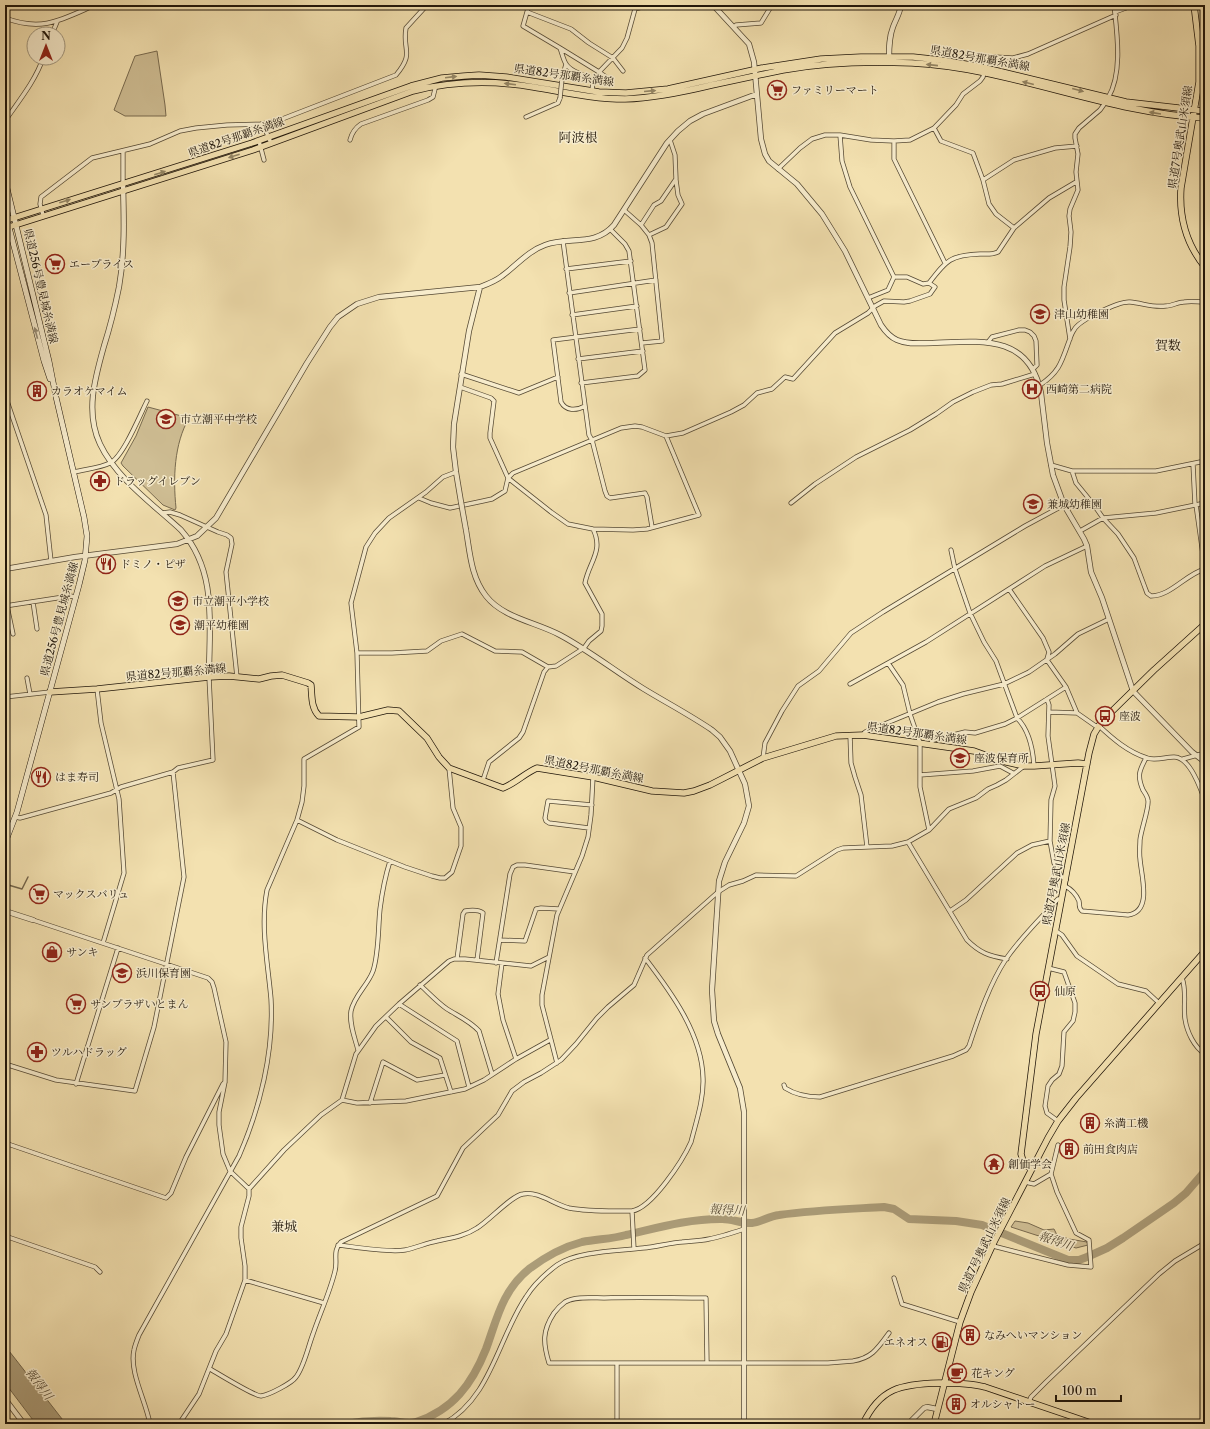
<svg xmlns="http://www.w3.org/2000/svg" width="1210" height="1429" viewBox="0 0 1210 1429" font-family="'Libre Caslon Text','Noto Serif JP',serif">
  <rect width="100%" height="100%" fill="#f3e1b0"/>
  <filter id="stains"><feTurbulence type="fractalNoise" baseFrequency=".005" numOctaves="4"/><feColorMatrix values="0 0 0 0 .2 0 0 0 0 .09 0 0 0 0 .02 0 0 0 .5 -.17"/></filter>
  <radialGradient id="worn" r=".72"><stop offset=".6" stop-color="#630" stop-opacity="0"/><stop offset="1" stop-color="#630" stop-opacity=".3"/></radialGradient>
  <path fill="#cfbe94" stroke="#786a4f" d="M157,51l8,54 1,11h-41l-11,-6 21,-54z
    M148,407l41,11c-15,26 -16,60 -13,90l-1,2 -12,-5 -40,-39 -2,-3 15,-27z
    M1015,1221l13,2 16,7 10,-1 3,6 12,4 18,3 1,3 -12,3 -65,-21z"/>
  <path fill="#ab9c78" stroke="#73664c" d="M5,1346l8,10 53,68h-30l-31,-41z"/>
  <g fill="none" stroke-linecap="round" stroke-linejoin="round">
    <path stroke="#73664c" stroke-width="1.5" d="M5,884l17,5 6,-12"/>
    <path stroke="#ab9c78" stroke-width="8" d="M346,1424c15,-3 29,-4 45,-3 7,0 17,4 25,1 37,-12 56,-38 70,-73 11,-30 16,-58 43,-80 16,-12 34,-22 53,-27 15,-3 30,-3 44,-7 31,-7 62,-16 94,-16 11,-1 21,5 32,4 9,-1 17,-7 27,-8 35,-5 70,-6 105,-8l10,2 15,10 47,2 26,4 86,35h11l8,-3 20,-9 16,-10 51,-35 12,-10 19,-22"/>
    <g stroke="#554934" stroke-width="5">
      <path id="minor" d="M529,5l-6,21 37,22c2,5 3,11 6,16 6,10 20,9 27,18l-1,9
        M624,5c7,2 14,6 20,0
        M527,12l44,17 18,14 24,15 10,13
        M1115,12l19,-7
        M5,18c37,14 56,2 90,-13
        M734,27l2,-2 25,-2 11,-18
        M52,34l5,-12
        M560,48l39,24 7,5
        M599,72l23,-24 5,-10 8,-29
        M562,79l4,-15
        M1108,98c15,-25 9,-65 6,-93
        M526,117l32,-14 2,-5
        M5,121c13,-19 31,-41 38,-63
        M261,124l4,5 6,14
        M934,128l7,13 32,12 10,27 6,24 7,10 18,14
        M840,135l2,26 8,26 44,90 -6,13 -20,8
        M350,140c2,-8 5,-12 11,-16l67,-24 5,-3 2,-8 -1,-3
        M259,141l5,19
        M894,141v18l51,104
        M123,151v33
        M778,169l22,-21 12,-9 13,-4h15l31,5 23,1 16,-1 24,-12 22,-23 7,-11 17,-13 3,-4 3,-14 4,-5 5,-1 18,1 15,-4 88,-39
        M983,180l31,-20 41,-12 22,-2
        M624,210l17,15 8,10 3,8 10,98 -20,2
        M43,215l-3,-11 1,-7 51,-39 58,-14 30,-13 16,-3 31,-3 34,-1 16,-3 119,-46c19,-23 6,-24 10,-47l21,-23
        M641,225l13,-20 7,-4 15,-22 -1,-24 -5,-15
        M649,235l17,-8 16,-23 -4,-9 -2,-15
        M563,241l26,194 3,5 13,51 2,5 3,2 35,-5 2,4 5,30
        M566,269l65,-8
        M929,283c17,-22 21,-28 51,-29 6,0 12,1 18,-2l16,-24 35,-30 27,-16
        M569,293l87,-13
        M572,315l65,-9
        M1070,339l-6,-39v-13l6,-40 1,-15 -2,-16 1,-7 8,-19 -2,-18 2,-18 -3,-16v-4l4,-6 21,-18 5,-7
        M988,342l4,-5 27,-7h6l5,2 4,4 2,5 1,24 -4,4
        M578,359l65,-8
        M461,374l58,19 39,-16
        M581,383l57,-7 7,-6 -16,-119 -4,-7 -15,-15
        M1040,385c18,-12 21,-21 28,-41 2,-5 3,-10 6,-14 5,-10 45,-29 56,-28 12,1 23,6 36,4 6,0 12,-4 18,-4 7,-1 14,0 21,0
        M460,387l31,11 3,3 -4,32v5l18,40 43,34 17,12 25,5 40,1 14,-1 52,-14 -33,-79
        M5,395l41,120 5,46
        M585,406c-9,5 -19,5 -24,-4l-8,-62 87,-11
        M1193,464l2,41
        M1051,465l21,6h84l49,-10
        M1072,471l4,12 18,22 9,13 15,16 16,24 10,27 3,8 4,3c20,0 35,-22 54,-27
        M74,472c12,-3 26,-4 36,-9 13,-6 30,-48 37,-62
        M419,498l12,5 19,5 33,-7 9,-2 13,-8 3,-13 5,-5 108,-45 14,-2 7,1 24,9 17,-3 48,-21 13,-7 13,-12 15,-4 13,-12 8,2 42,-46 33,-20 7,-7 9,-5 20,1 6,-1 20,-7 5,-7 -6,-4 -6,1 -16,-7h-13
        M791,503l24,-19 41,-27 54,-27 26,-16 17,-12 20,-10 18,-7 11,-1 33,-10
        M1196,505l9,64
        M162,513l8,-1 10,3 38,17 9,3 4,3 1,6 -6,28 11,105
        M1080,531l23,-13 53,-5 49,-10
        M951,550l4,19 15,44 14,29 12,19 21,57c12,12 16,32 17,48
        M1009,589l34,49 6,14 -2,7
        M33,602l4,27
        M5,606l65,-10 6,1
        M7,606l6,28
        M357,653h35l35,-2 14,-10 21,-7 33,17 27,1 26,15 8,-1 28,-18 5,-7 12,-10 1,-5v-12l-17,-31c4,-21 19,-32 8,-54
        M1047,660l19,27 11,26
        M888,663l15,22 7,29 10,29v44l9,43
        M27,678l3,16
        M850,684l76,-42 119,-76 42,-20
        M97,689l4,34 18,76 5,74 -21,70
        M5,697l45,-5
        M1047,699l2,6 -1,31 7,50 -4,14 -1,41 4,22 7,13 5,4
        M1049,712l28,1 20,14
        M1098,725c15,14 30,27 49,33 8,3 19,-1 27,-1 16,0 26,31 31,43
        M850,735l1,28 4,14 6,18 6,52
        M863,735l2,-3 73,-30 25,-8 41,-10 25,-12 26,-18 23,-20 31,-15
        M930,745l3,-5 32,-8 10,1 30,-9 12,-6 49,-31
        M763,758l2,-15 17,-32 16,-25 21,-15 32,-38 32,-21 142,-86 39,-21
        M1183,759l22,-6
        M920,775l53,-4 27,-5 13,7
        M483,780l6,-18 30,-24 4,-6 21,-60 4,-5
        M15,817l5,1 91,-25 10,-6 52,-15 5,-4 35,-8 -4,-83
        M297,820l40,20 68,27 27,9 8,2h5l7,-6 9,-26v-19l-8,-19 -4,-40
        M589,828l-40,-5 -3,-2 -1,-3 3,-17 44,4
        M908,842l59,98c13,13 22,16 40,19
        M1065,886c6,3 11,8 14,15 1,5 -1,6 3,10l46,4c25,-3 13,-40 12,-56 -1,-6 0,-13 0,-19 1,-10 9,-32 8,-39 0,-4 -3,-8 -5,-11 -6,-14 -4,-19 3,-32
        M950,911l16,-11 51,-47 15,-8 18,-4
        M33,920l175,58 4,4 2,6 12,54 -1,40 -6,30v13l4,29 7,17 19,18
        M1056,931l6,4 15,21 41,28 28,7 13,12
        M500,940l25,1 11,-32 5,-1 18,1
        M457,959l6,-45 2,-3c6,-1 14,-1 18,2l-6,47
        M496,963l14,-89 3,-7 4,-2h8l50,7
        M502,963l-4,31 5,26 13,39
        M1048,968l16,4 11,31v9l-2,9 -9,11 -2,34 -3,8 -7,6 -4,6 -3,20 2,7 11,8
        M1182,978c5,13 1,27 3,41 2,13 9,28 20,35
        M420,985c9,8 17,17 27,24 11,7 23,12 32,22l13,43
        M399,1004l58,37 12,46
        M386,1017l25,25 29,16 11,34
        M358,1050c-3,-12 -9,-26 -7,-39 3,-15 17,-26 22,-40 6,-18 5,-43 7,-62 2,-16 5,-32 10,-48
        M557,1063l-15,-58v-10l15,-80 25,-59 6,-19 3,-22 2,-38
        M5,1064l51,16 79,11 19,-64 30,-150 -11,-105
        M76,1084l42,-136
        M784,1085l1,3c11,7 22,9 35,9l133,-41 13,-6 3,-4c10,-30 20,-61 37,-87 15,-22 35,-41 52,-60h4
        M342,1100l15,3 49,-2 59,-12 19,-9 32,-21 34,-19
        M370,1103l13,-41 34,18 28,-5
        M5,1143l161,55 5,-5 15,-36 37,-73 2,-2
        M1025,1182l9,2 17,-10 7,-29
        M632,1211l2,38
        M5,1236l90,31 5,5
        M338,1245c17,2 51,8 67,5 11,-2 21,-7 32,-9 14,-3 28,-5 40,-13 12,-7 35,-33 46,-34 16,-3 30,10 46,14 21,4 42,3 63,3 20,-3 51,-51 59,-69 5,-20 13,-43 12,-64 -1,-44 -32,-86 -58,-120
        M993,1246l75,19 23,2 -2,-27 -13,-7 -19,-41 -6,-18
        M894,1278l8,26 58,18
        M245,1280l79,23
        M617,1363v61
        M707,1363l-1,-65c-34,0 -68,-1 -102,0 -11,0 -29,-2 -39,4 -4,3 -8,7 -11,11 -12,18 -11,30 -5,50h279l25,-2c19,-3 25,-13 36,-28
        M210,1369c9,5 44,27 51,27 8,-1 31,-13 35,-19 8,-10 12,-30 17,-43 7,-21 17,-42 22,-63 3,-11 -3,-20 6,-29l96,-46 26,-48 35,-33 14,-24 12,-9 17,-9 20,-13 15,-16 21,-26 11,-11 26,-22 13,-30 71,-63 11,-7 14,-4 13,-6 40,1 41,-26 6,-2 49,-2 16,-4 21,-12 20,-21 27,-11 12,-9 9,-4 9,-5 18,-14
        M1029,1402l2,-5 15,-15 113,-108 16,-13 30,-18
        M1072,1416l1,8
        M150,1424c-4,-23 -21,-52 -16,-74 1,-5 3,-10 5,-15l100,-179c21,-48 35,-104 32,-157 -3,-35 -11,-73 -4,-109l30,-70 5,-18 2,-16v-27l55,-32 -2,-74 -6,-50 15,-56 9,-14 14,-15 37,-26 17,-15 13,-5
        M179,1424l20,-30 17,-43 10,-17 19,-54v-14l-4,-28v-11l8,-31v-7l35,-39 37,-35 21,-15 14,-46 20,-28 23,-22 50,-43 5,-2h11l66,7 18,-9
        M443,1424c48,-25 55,-86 83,-127 8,-13 19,-23 31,-32 20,-14 62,-14 86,-17 13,-1 26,-5 39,-6 9,-1 18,-1 27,-3 11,-2 23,-6 35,-10"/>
    </g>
    <g stroke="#554934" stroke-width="6">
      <path id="tertiary" d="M713,5l36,39 5,18 7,77 4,15 4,7 28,23 25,30 23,37 36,74c4,6 9,12 16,15 11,5 24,3 36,3 48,-2 96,-9 108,50l6,50 6,32 11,30 20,34 3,7 4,26 11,26 31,93 59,61 13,10
        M889,59c0,-11 0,-22 4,-32 3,-8 7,-14 8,-22
        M123,184c1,34 2,69 -4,103 -4,20 -9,40 -15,59 -9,32 -19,66 -4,98 16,34 54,61 81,86 37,42 28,95 28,147
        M461,502l-5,-30 -3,-25 1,-23 15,-93 11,-44
        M466,530c4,23 5,47 20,66 17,22 50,26 74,39 30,16 56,37 84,54 23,14 46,26 68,41l8,7 10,14 15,33 4,22 -5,17 -19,39 -6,19 -7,109 2,31 4,13 22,54 4,24v312
        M5,569l70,-12 102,-13 20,-8 19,-18 91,-155 23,-36 8,-10 19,-13 22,-7 101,-10c8,-3 16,-6 22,-11 15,-11 26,-25 43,-31 24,-9 50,2 69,-20l53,-82 11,-12 12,-10 13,-7 54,-20
        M5,911l28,9
        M5,1399l19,25
        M908,1424l16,-16 3,-1 10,2"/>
    </g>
    <g stroke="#20160a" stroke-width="6">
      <path id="secondary" d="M5,180l44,181 7,36 28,120 3,19 -2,24 -6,25 -62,227 -12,31
        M5,212l39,149 6,18"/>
    </g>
    <g stroke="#20160a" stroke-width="7">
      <path id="primary" d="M1194,5l5,41v36l-18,106c-2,29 6,57 24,79
        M7,220l245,-77 159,-57 31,-8 22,-2 15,-1 27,2 93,15 27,1 42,-4 94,-21 59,-9 40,-2h52l28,3 36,6 149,36 79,9
        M9,227l244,-77 160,-59c40,-10 79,-11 120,-4 31,5 60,12 92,12 30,-1 58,-7 87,-14 24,-5 48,-10 71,-15 43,-8 86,-9 129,-7 100,5 193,50 293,55
        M50,692l47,-3 112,-12 20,-1 30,3 12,-3 11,-1 26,8 3,2c1,11 0,23 8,31l40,1 29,-7 11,1 28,27 12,19 10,11 54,20c13,-5 22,-15 34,-20l56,9 59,14 32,2 10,-2 16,-6 53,-27 20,-6 53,-16 27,-1 111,16 28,10 22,5h10l44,-3 9,1
        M1032,1169l-8,-5 -3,-10 15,-120 53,-281 5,-19 8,-13 52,-51 51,-46
        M863,1424c17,-36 38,-40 76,-41 15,0 31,0 46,4l109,37
        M934,1424l26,-102 11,-30 23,-50 54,-104 10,-17 18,-23 129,-147"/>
    </g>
    <use href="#minor" stroke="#f7eccc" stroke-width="3.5"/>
    <use href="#tertiary" stroke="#f7eccc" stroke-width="4.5"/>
    <use href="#secondary" stroke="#f7eccc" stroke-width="5"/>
    <use href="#primary" stroke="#f3e1b0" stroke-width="5.5"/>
    <g stroke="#554934" stroke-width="5" stroke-linecap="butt">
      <path id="minor-bridge" d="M560,98l2,-19"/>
    </g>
    <g stroke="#554934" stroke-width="6" stroke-linecap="butt">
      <path id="tertiary-bridge" d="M461,502l5,28"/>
    </g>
    <use href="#minor-bridge" stroke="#f7eccc" stroke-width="3.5"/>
    <use href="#tertiary-bridge" stroke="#f7eccc" stroke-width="4.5"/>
  </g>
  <defs><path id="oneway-solid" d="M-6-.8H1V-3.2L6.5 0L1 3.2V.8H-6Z"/></defs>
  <g fill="#948665">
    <use href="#oneway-solid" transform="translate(932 65) rotate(-174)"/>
    <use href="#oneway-solid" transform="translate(451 77) rotate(-7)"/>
    <use href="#oneway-solid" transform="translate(1028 83) rotate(-166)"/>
    <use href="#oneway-solid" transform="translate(510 84) rotate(-173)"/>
    <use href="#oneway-solid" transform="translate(1078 90) rotate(15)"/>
    <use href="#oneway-solid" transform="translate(650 91) rotate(-5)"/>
    <use href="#oneway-solid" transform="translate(1155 113) rotate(-171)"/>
    <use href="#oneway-solid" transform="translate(234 156) rotate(162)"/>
    <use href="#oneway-solid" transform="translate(160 173) rotate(-17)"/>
    <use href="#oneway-solid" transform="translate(65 201) rotate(-17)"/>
  </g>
  <use fill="#968c75" href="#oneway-solid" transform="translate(36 333) rotate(-105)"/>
  <defs>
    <g id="supermarket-ring" transform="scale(1)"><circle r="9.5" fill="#f7eccc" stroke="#8f2418" stroke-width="1.5"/><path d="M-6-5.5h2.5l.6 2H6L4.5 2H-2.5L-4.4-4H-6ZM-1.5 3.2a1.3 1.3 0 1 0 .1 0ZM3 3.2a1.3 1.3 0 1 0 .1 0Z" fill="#8f2418"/></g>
    <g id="school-ring" transform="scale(1)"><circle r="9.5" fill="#f7eccc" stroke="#8f2418" stroke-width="1.5"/><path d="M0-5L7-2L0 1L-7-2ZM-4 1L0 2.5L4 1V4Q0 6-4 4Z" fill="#8f2418"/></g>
    <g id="hospital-ring" transform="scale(1)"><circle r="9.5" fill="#f7eccc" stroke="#8f2418" stroke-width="1.5"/><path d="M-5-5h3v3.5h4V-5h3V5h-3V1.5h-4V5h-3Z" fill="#8f2418"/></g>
    <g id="building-ring" transform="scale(1)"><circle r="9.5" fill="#f7eccc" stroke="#8f2418" stroke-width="1.5"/><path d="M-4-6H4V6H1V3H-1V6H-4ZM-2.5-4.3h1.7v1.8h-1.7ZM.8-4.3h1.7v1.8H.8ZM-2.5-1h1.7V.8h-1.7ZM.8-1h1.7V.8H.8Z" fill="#8f2418"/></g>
    <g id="pharmacy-ring" transform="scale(1)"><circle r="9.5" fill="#f7eccc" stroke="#8f2418" stroke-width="1.5"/><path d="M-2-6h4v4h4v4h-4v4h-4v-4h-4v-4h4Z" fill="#8f2418"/></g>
    <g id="restaurant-ring" transform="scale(1)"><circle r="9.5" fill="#f7eccc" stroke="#8f2418" stroke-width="1.5"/><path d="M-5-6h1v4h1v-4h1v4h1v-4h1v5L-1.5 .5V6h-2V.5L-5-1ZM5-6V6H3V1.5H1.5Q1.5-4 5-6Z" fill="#8f2418"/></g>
    <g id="bus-ring" transform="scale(1)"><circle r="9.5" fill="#f7eccc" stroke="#8f2418" stroke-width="1.5"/><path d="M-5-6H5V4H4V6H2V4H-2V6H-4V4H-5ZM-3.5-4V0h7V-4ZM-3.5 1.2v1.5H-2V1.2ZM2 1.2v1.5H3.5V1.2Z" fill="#8f2418"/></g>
    <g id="shop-ring" transform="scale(1)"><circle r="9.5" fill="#f7eccc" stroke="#8f2418" stroke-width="1.5"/><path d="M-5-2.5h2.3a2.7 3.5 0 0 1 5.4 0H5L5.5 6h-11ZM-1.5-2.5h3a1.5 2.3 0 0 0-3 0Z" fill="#8f2418"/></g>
    <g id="temple-ring" transform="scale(1)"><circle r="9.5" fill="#f7eccc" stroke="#8f2418" stroke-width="1.5"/><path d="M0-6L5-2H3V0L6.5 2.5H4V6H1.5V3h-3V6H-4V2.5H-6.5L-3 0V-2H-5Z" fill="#8f2418"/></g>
    <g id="fuel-ring" transform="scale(1)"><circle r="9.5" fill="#f7eccc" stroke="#8f2418" stroke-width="1.5"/><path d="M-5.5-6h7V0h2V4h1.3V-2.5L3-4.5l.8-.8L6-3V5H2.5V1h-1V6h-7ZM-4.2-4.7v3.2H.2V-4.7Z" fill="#8f2418"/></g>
    <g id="cafe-ring" transform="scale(1)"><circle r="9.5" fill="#f7eccc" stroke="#8f2418" stroke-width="1.5"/><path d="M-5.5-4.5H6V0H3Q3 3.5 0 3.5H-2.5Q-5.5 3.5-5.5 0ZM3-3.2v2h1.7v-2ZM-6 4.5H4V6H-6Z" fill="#8f2418"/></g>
  </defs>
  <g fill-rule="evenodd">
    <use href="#supermarket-ring" x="777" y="90"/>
    <use href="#supermarket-ring" x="55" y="264"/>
    <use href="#school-ring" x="1040" y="314"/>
    <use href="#hospital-ring" x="1032" y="389"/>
    <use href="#building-ring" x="37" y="391"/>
    <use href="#school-ring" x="166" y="419"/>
    <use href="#pharmacy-ring" x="100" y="481"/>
    <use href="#school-ring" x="1033" y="504"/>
    <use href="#restaurant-ring" x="106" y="564"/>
    <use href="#school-ring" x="178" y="601"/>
    <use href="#school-ring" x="180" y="625"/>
    <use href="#bus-ring" x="1105" y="716"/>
    <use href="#school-ring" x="960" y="758"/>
    <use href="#restaurant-ring" x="41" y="777"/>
    <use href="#supermarket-ring" x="39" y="894"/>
    <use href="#shop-ring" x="52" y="952"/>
    <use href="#school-ring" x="122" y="973"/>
    <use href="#bus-ring" x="1040" y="991"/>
    <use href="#supermarket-ring" x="76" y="1004"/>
    <use href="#pharmacy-ring" x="37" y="1052"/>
    <use href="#building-ring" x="1090" y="1123"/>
    <use href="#building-ring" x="1069" y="1149"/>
    <use href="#temple-ring" x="994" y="1164"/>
    <use href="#building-ring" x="970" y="1335"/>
    <use href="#fuel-ring" x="942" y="1342"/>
    <use href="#cafe-ring" x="957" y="1373"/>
    <use href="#building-ring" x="956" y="1404"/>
  </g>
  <g text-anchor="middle" stroke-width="3" stroke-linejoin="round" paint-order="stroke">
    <g font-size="11" fill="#20160a" stroke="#f7eccc">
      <text transform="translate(980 58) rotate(10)" y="4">県道82号那覇糸満線</text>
      <text transform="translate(564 75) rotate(8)" y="4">県道82号那覇糸満線</text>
      <text transform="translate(236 137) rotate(-19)" y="4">県道82号那覇糸満線</text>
      <text transform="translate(1180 137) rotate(-81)" y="4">県道7号奥武山米須線</text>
      <text transform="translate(41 286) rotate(77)" y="4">県道256号豊見城糸満線</text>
      <text transform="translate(59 619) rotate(-75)" y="4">県道256号豊見城糸満線</text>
      <text transform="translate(176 672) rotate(-5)" y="4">県道82号那覇糸満線</text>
      <text transform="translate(917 733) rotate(8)" y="4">県道82号那覇糸満線</text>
      <text transform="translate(594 769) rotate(11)" y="4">県道82号那覇糸満線</text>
      <text transform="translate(1056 874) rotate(-79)" y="4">県道7号奥武山米須線</text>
      <text transform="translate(984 1245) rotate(-64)" y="4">県道7号奥武山米須線</text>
    </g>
    <g font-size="11" fill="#20160a" stroke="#f7eccc" text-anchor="start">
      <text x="791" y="94">ファミリーマート</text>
      <text x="69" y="268">エープライス</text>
      <text x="1054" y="318">津山幼稚園</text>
      <text x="1046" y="393">西崎第二病院</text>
      <text x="51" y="395">カラオケマイム</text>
      <text x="180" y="423">市立潮平中学校</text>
      <text x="114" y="485">ドラッグイレブン</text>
      <text x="1047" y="508">兼城幼稚園</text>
      <text x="120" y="568">ドミノ・ピザ</text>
      <text x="192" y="605">市立潮平小学校</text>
      <text x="194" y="629">潮平幼稚園</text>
      <text x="1119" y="720">座波</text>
      <text x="974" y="762">座波保育所</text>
      <text x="55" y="781">はま寿司</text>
      <text x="53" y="898">マックスバリュ</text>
      <text x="66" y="956">サンキ</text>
      <text x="136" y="977">浜川保育園</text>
      <text x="1054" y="995">仙原</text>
      <text x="90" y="1008">サンプラザいとまん</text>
      <text x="51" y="1056">ツルハドラッグ</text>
      <text x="1104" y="1127">糸満工機</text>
      <text x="1083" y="1153">前田食肉店</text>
      <text x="1008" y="1168">創価学会</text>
      <text x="984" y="1339">なみへいマンション</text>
      <text x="928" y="1346" text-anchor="end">エネオス</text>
      <text x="971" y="1377">花キング</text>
      <text x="970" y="1408">オルシャトー</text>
    </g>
    <g font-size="12" font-style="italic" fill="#584c36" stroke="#f7eccc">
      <text transform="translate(727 1210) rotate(3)" y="4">報得川</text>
      <text transform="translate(1056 1241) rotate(19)" y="4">報得川</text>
      <text transform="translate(39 1384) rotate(53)" y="4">報得川</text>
    </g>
    <g font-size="13" fill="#20160a" stroke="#f7eccc">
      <text x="578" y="142">阿波根</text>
      <text x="1168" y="350">賀数</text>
      <text x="284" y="1231">兼城</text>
    </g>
  </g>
  <rect width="1210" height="1429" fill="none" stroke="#f3e1b0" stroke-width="20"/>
  <rect x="6" y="6" width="1198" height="1417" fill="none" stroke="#20160a" stroke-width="2"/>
  <rect x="10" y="10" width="1190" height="1409" fill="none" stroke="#20160a"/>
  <g transform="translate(46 46)"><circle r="19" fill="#f7eccc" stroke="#a1967e"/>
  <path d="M0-3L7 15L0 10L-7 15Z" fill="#8f2418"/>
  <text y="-6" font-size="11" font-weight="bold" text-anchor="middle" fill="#20160a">N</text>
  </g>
  <path d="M1056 1395v6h65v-6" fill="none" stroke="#20160a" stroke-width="2"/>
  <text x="1062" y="1395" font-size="12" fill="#20160a" stroke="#f7eccc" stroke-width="3" paint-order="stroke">100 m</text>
  <rect width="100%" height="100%" filter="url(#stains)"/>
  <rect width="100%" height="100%" fill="url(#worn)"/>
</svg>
